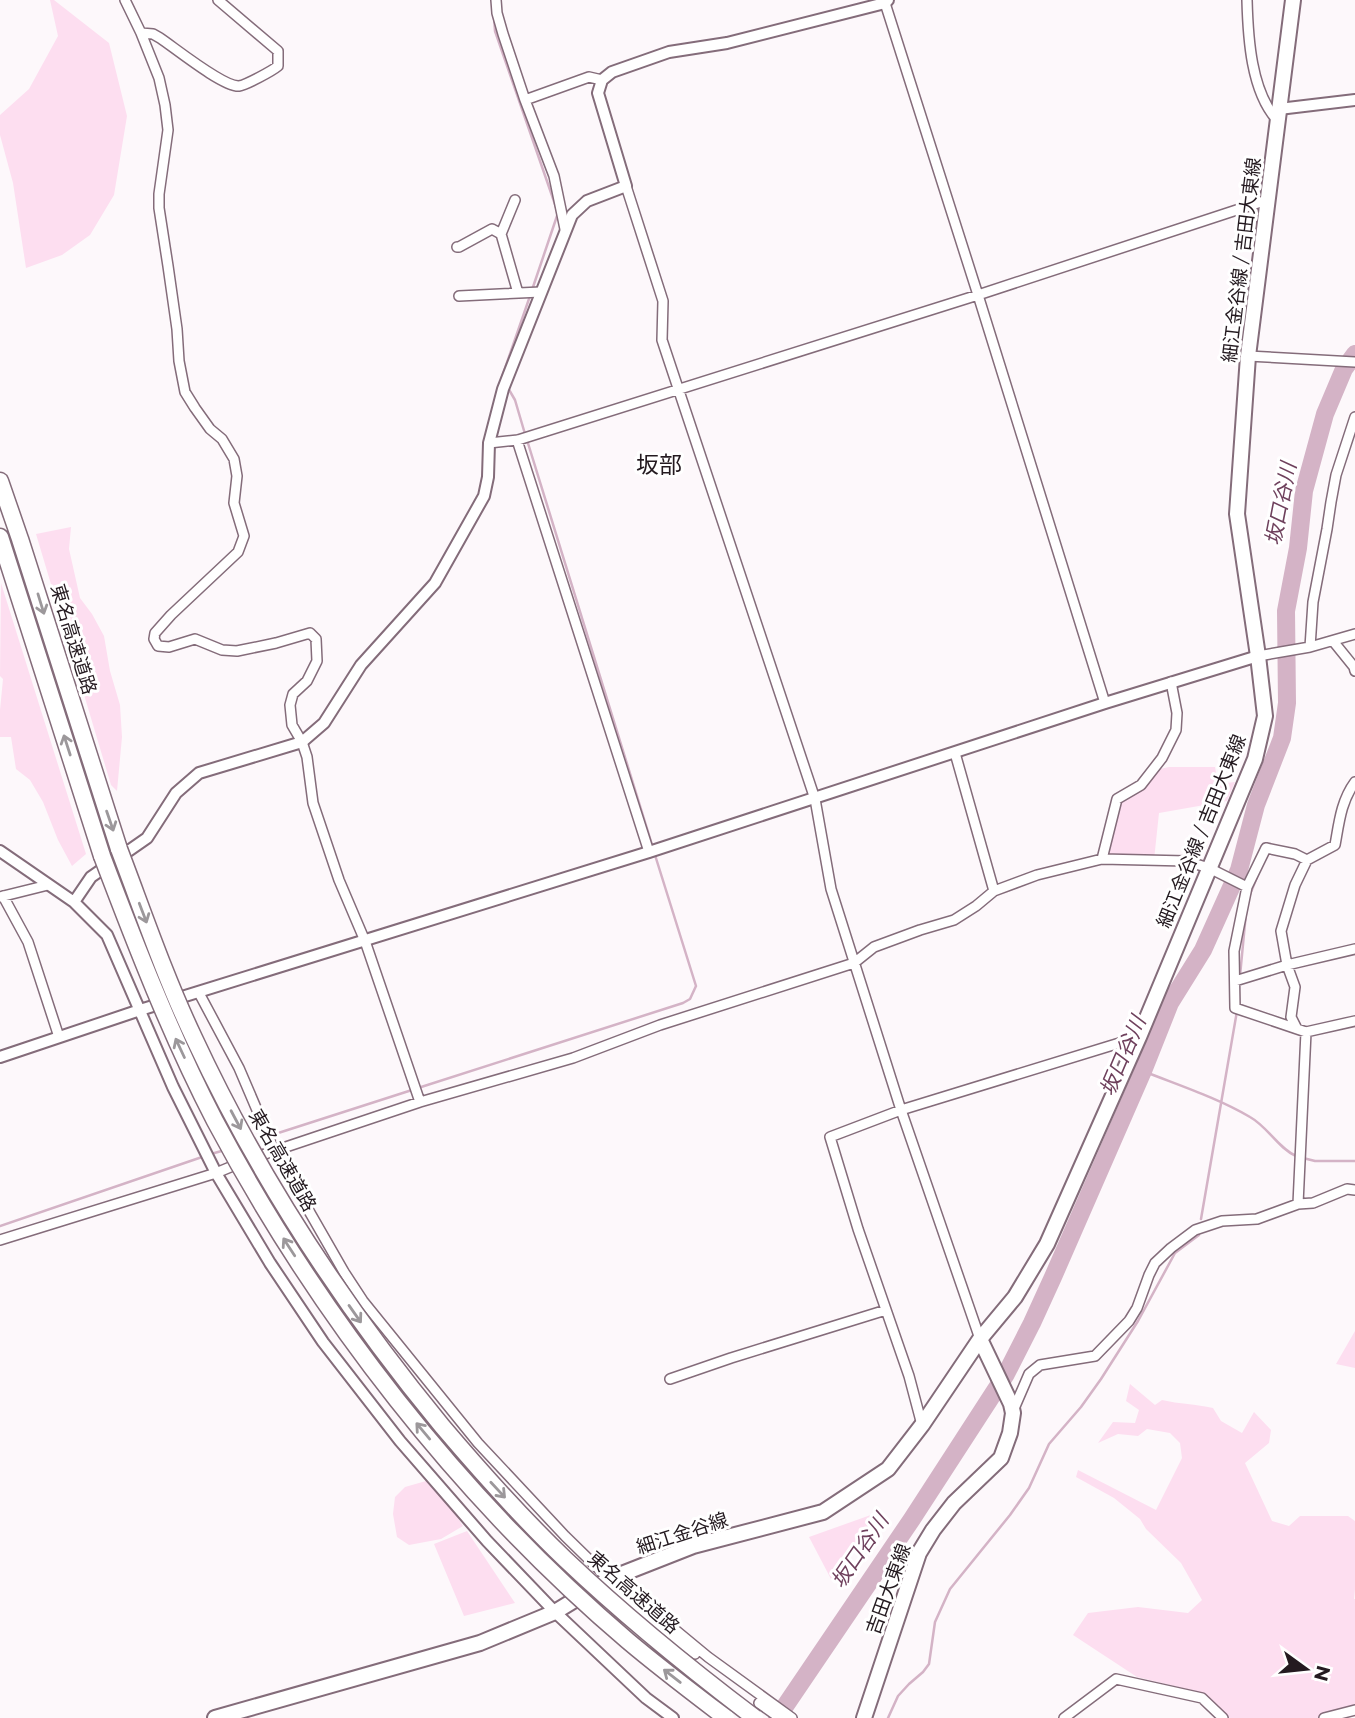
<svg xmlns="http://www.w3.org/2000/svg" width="1355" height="1718" viewBox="0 0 1355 1718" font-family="Montserrat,'Noto Sans JP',sans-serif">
  <rect width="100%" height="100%" fill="#fdf8fb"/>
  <path fill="#fddef0" d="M50,0h4l55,43 18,73 -13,79 -24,40 -28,20 -36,13 -13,-85 -13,-48v-20l29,-26 29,-53z
    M71,527l-2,22 11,49 12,16 12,22 6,35 10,34 2,32 -5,54 -6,-6 -75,-251z
    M1,583l85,271 -14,12 -14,-26 -15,-38 -13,-22 -14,-11 -5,-32h-11v-27l3,-31 -3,-3z
    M1169,767h46l3,17 17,-2 -8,19 -68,12 -5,47 -49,-3 12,-58 34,-28z
    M1355,1331v37l-19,-4z
    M1130,1384l25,21 7,-5c17,4 34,4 51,8l8,13 21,12 12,-21 17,18 -2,13 -24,20 27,58 17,5 11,-10h48l7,5v68l-1,10h1v115l-12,4h-113l-43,-29 -50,-12 -64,-42 15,-22 50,-6 50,6 14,-13 -21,-37 -35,-34 -6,-10 -26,-21 -38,-21 2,-7 78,40 26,-52 -2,-15 -10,-10 -23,-4 -9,7 -20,-2 -20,9 15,-21 22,1 4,-13 -13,-9z
    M433,1479l30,47 -22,13 -32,6 -12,-8 -4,-23 2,-17 10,-10z
    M882,1511l-51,68 -22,-42z
    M467,1531l48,72 -51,13 -30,-72z"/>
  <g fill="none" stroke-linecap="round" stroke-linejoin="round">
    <path stroke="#d4b3c6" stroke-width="2.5" d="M494,17l1,14 63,182 -26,77
      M503,379l-1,-2 28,-81
      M508,388l7,12 10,34
      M527,440l126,408
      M1239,870l6,3
      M1249,897l8,-20
      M1240,976l6,-63
      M1143,1071c35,14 75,27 107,46 18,10 28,31 46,39
      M418,1088l265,-85 7,-4 6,-13 -41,-131
      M272,1135l140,-45
      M211,1154l14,-4
      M1303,1158l12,3h40
      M1201,1219l36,-208
      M0,1226l205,-70
      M888,1718l10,-22 11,-12 14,-12 6,-8 6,-42 15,-33 60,-74 19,-27 20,-44 32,-37 20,-28 37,-58 37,-68 24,-18"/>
    <path stroke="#d4b3c6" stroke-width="18" d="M777,1718l135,-199 94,-145 26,-51 21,-46 90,-206 27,-68 33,-53 36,-80 17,-65 26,-67 5,-35 -1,-92 12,-63 6,-57 21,-77 19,-45 11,-15"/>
    <g stroke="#846c7a" stroke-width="12">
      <path id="minor" d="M125,0l16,33 18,45 6,27 3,25 -9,64v14l9,58 9,63 2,32 6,31 10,16 15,21 12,10 12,20 3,17 -3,27 10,33 -6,16 -67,63 -16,18 -1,6 4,7 11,1 26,-8 27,11 15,1 39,-8 34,-10 6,6 1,22 -10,20 -14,13 -3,11 2,20 10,17 5,15 6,46 26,77 26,61 55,161
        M496,0l1,13 6,21 22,66 29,76 11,53
        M1247,0c1,38 4,91 30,120
        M885,3l93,292 127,408
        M141,33l12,1 7,4c15,10 63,49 79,48 7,-1 33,-15 39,-20v-15l-60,-51
        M525,100l64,-23 13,3
        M626,186l37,115 -1,39 153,459 16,90 70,221 79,229
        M501,234l14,-34
        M457,247h2l33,-18 9,5 17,59
        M459,296l82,-4
        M1248,356l107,6
        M517,440l132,412
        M489,443l29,-3 460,-145 289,-95
        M1333,641l21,26 1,4
        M1310,647l3,-45 14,-73 4,-27 5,-27 19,-58
        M1258,656l52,-9 45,-13
        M955,753l39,138
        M1355,782c-14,19 -16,41 -20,63l-28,15 -12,-6 -29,-6 -19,39 -13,64 1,57 71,24 49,-11
        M1102,859l15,-60 24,-14 21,-27 14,-28 1,-17 -6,-31
        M3,896l25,46 31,95
        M0,897l48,-12
        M1235,981l52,-16 68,-16
        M199,993l40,75 35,82 70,122 19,29 115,142 87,93 44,43 41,30 58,48 84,61
        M1297,1029l-6,-12 4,-30 -8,-22 -6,-34 14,-46 12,-25
        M253,1158l167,-56 153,-44 87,-33 194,-62 20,-16 46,-17 34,-10 22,-14 18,-15 43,-16 65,-16 84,2 23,7 38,19
        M1298,1204l8,-172
        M0,1240l216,-67 24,-10
        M670,1379l61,-21 155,-48
        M1013,1411l16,-37 11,-9 55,-9 34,-35 8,-13 12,-33 6,-12 16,-15 24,-18 27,-9 35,-2 41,-15 15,-1 34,-14 8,1
        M922,1425l-13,-49 -51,-147 -28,-92 71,-27 238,-73
        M605,1587l90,67
        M759,1703l21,15
        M1064,1718l52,-39 86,19 21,20
        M1324,1718l31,-8"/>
    </g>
    <g stroke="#846c7a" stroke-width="14">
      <path id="tertiary" d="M1279,109l76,-9
        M0,851l74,51 33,33 66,152 43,86 54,90 53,79 77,99 87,100 68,71 91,86 27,20
        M74,902l17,-25 56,-39 29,-45 23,-20 103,-31 22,-19 37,-58 74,-82 49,-87 4,-19 1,-34 14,-54 69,-174 15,-14 39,-15 -28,-93 4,-13 10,-8 57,-20 58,-9 158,-40 3,-3
        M0,1057l140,-47 509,-158 456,-149 153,-47"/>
    </g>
    <g stroke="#846c7a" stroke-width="18">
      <path id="primary" d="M215,1718l265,-75 75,-31 54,-33 84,-33 130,-34 65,-43 34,-44 58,-86 35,-42 32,-53 92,-207 116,-278 10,-43 -7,-60 -21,-142 11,-158 45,-356
        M864,1718l55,-165 14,-23 21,-27 47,-45 9,-25 3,-20 -2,-9 -31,-65"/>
    </g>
    <g stroke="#846c7a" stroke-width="19">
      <path id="motorway" d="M0,481l20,58 99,310
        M0,537l102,319"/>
    </g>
    <use href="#minor" stroke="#fff" stroke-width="9"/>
    <use href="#tertiary" stroke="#fff" stroke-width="10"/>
    <use href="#primary" stroke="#fff" stroke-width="14"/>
    <use href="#motorway" stroke="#fff" stroke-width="16"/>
    <g stroke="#846c7a" stroke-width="19" stroke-linecap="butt">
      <path id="motorway-bridge" d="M119,849c24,63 46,128 75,189 65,140 150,269 248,388 39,46 79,91 123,133 60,57 124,109 190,159
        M102,856c34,90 69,180 113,265 103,194 245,377 413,520 32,27 65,52 98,77"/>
    </g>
    <use href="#motorway-bridge" stroke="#fff" stroke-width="16"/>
  </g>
  <defs><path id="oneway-shaft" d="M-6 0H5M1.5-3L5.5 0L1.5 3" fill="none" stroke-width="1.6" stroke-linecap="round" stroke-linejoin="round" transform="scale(1.75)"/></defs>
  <g stroke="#9c989b">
    <use href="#oneway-shaft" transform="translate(41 604) rotate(73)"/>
    <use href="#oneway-shaft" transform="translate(67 745) rotate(-108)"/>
    <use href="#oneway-shaft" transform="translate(110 821) rotate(71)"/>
    <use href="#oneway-shaft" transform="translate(143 913) rotate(69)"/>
    <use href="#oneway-shaft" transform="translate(180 1048) rotate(-115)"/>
    <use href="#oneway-shaft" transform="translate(236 1120) rotate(62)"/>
    <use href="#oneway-shaft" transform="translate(289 1247) rotate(-123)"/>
    <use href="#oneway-shaft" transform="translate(355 1314) rotate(55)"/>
    <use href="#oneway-shaft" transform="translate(423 1431) rotate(-130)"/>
    <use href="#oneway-shaft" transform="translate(498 1490) rotate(47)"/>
    <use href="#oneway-shaft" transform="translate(672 1676) rotate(-142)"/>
  </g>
  <g text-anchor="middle" stroke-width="6" stroke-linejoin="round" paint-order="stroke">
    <g font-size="19" fill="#241a20" stroke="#fff">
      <text transform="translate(1241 260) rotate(-83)" y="7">細江金谷線 / 吉田大東線</text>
      <text transform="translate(74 639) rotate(73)" y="7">東名高速道路</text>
      <text transform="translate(1201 831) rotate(-68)" y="7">細江金谷線 / 吉田大東線</text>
      <text transform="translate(283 1160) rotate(60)" y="7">東名高速道路</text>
      <text transform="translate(682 1533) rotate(-18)" y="7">細江金谷線</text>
      <text transform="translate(888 1589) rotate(-70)" y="7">吉田大東線</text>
      <text transform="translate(634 1592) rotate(41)" y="7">東名高速道路</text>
    </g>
    <g font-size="21" font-style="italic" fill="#6f415d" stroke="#fff">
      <text transform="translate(1281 504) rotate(-79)" y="7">坂口谷川</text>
      <text transform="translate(1123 1056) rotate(-67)" y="7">坂口谷川</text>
      <text transform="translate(860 1551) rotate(-56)" y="7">坂口谷川</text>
    </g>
    <g font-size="23" fill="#241a20" stroke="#fff">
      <text x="659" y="473">坂部</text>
    </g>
  </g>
  <g transform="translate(1306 1669) rotate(105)" stroke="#ffffff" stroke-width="5" paint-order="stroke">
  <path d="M0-5L12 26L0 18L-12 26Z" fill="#241a20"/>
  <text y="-10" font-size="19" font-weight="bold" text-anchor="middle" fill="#241a20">N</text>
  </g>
</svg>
